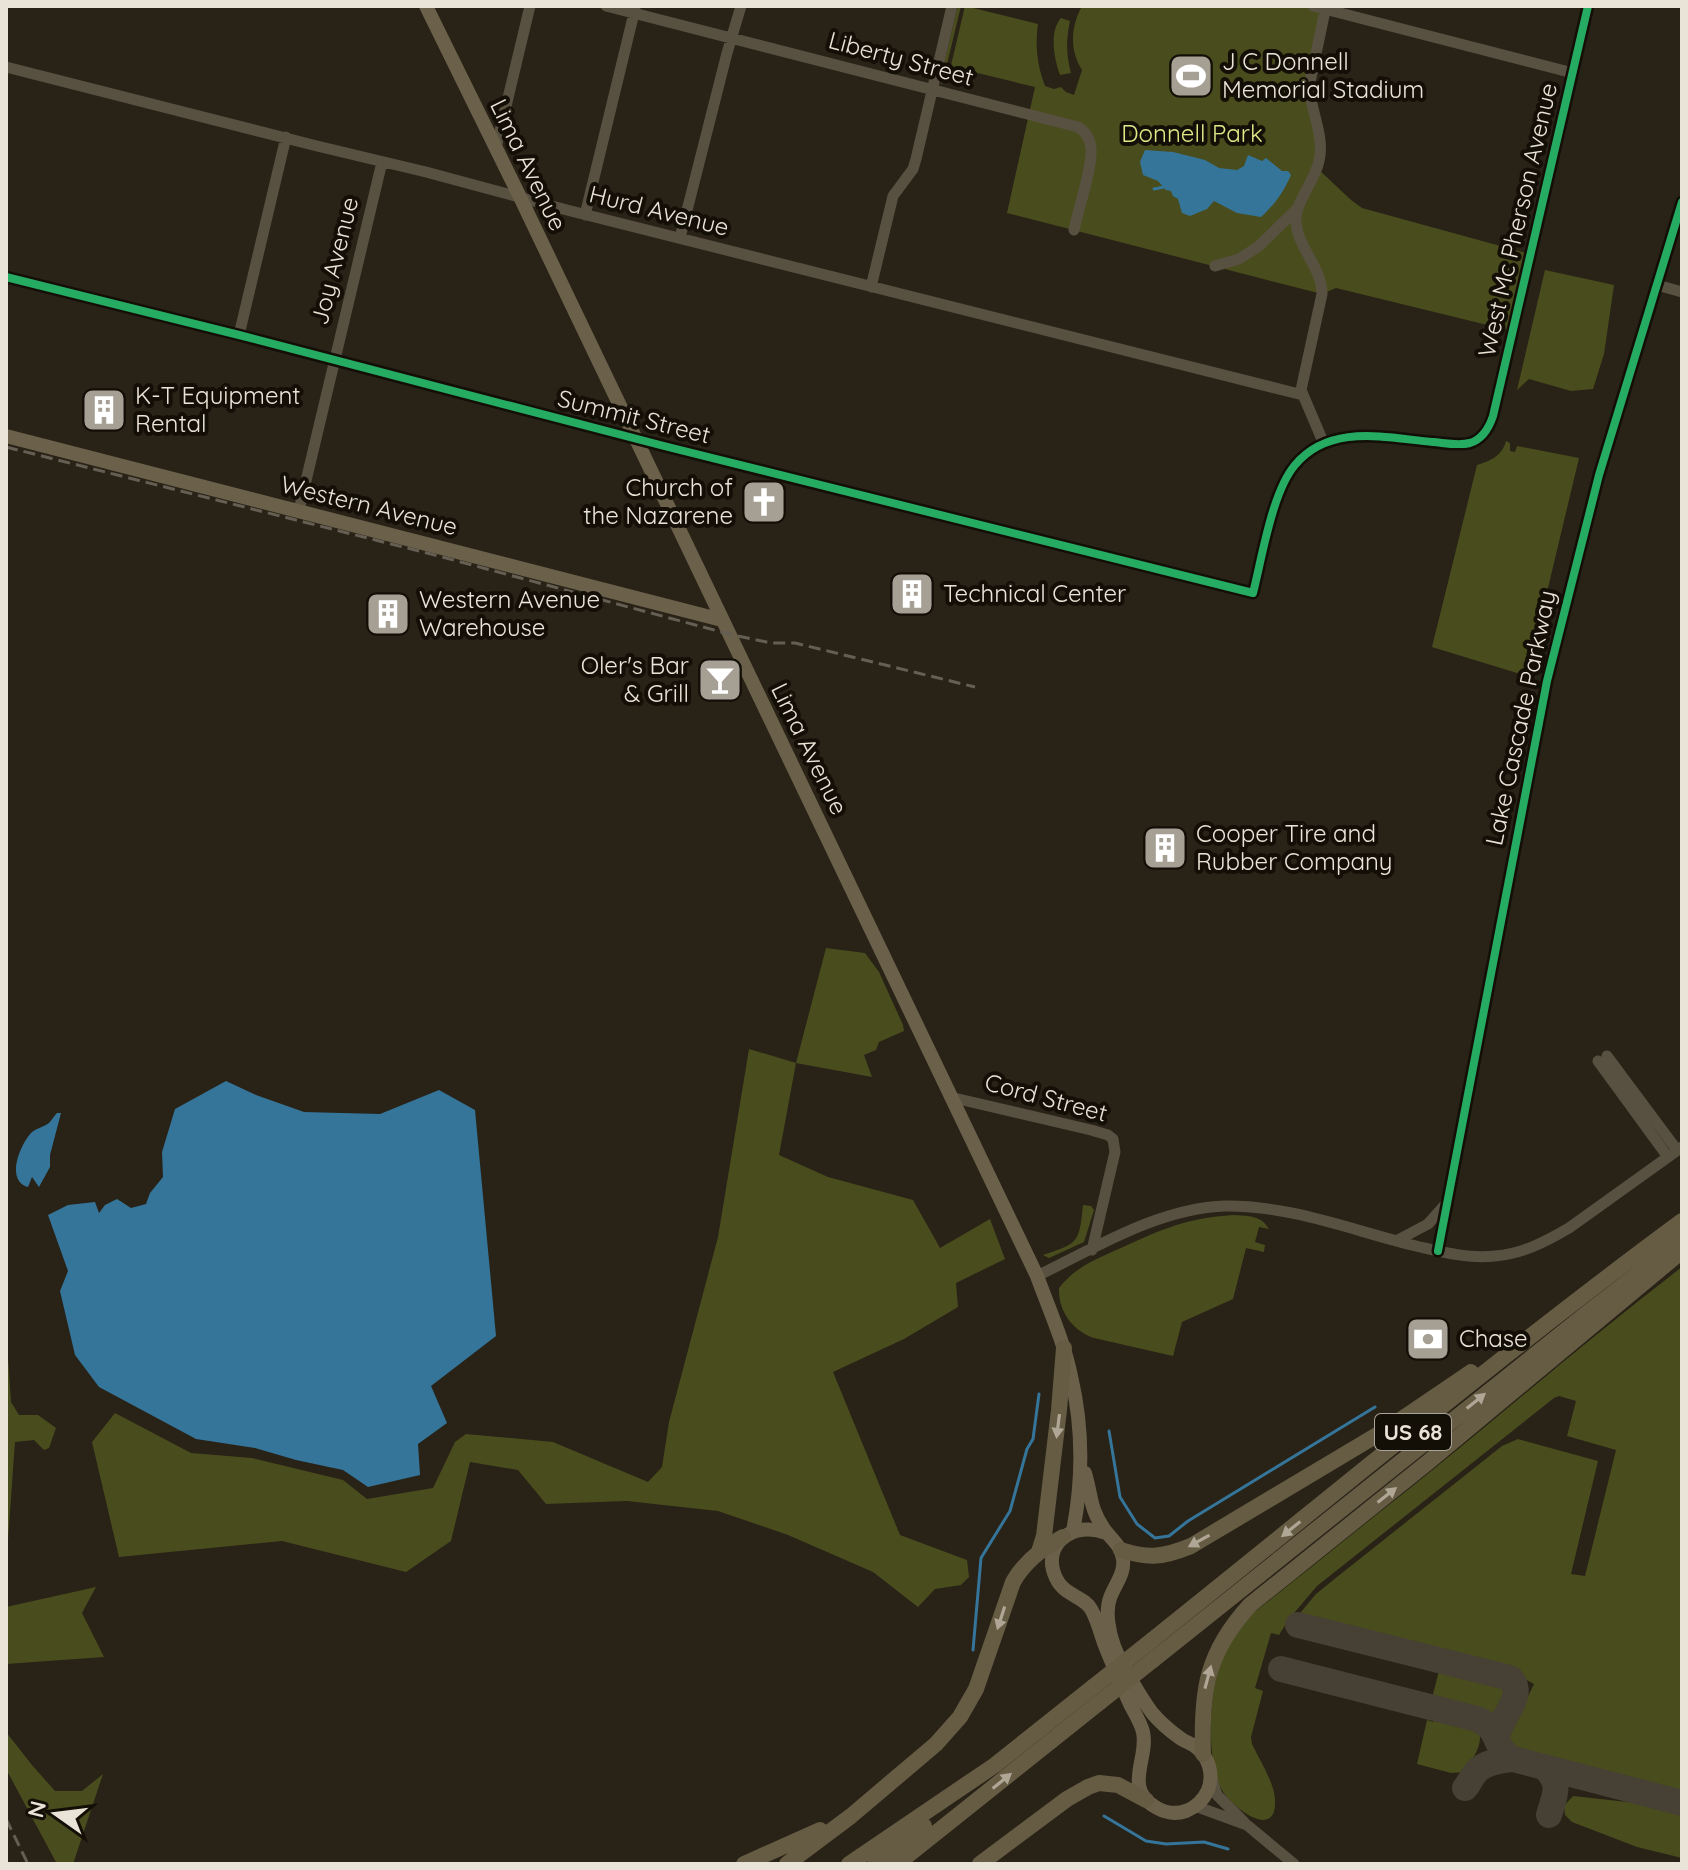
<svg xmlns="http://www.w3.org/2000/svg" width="1688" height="1870" viewBox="0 0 1688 1870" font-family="Quicksand,sans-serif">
  <rect width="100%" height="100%" fill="#282217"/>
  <path fill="#494d1d" d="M959,6h2l-19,79 -2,-5 17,-71z
    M965,6l73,18c-3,22 -1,41 7,62l9,3 7,-2 5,5 8,3 8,-25c-13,-20 -11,-44 0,-64h232l11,3 -13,58 8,74 -3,27 34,32 11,8 168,46 -18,77 -176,-43 -14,6 -315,-81 28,-126 -74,-18 -1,3h-2l-3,8 -7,-2z
    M1061,18l9,3c-4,19 -4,33 1,52l-11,2c-6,-16 -11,-44 1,-57z
    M1545,270l69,15 -10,69 -11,35 -22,2 -42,-12 -12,11z
    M1506,441l4,2v8l5,1 2,-6 62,12 -52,218 -95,-29 45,-182c13,-4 25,-9 29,-24z
    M826,948l39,5 14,19 24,53 1,6 -25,11 -3,8 -12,5 8,22 -76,-14 -17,92 49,22 85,23 27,48 50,-29 15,40 -49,24 2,24 -54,32 -71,33 67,163 67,25 2,17 -8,8 -26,4 -17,18 -45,-35 -85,-37 -70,-24 -91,-10 -81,3 -28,-34 -48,-8 -19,79 -45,31 -124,-31 -163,16 -27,-115 23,-29 76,40 61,5 91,22 24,19 66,-11 22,-46 11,-8 87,8 95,40 14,-15 7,-45 49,-185 31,-188 47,14z
    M1083,1205l8,1 3,4 -10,32 -35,16 -6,-3c36,-12 36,-12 40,-50z
    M1233,1215c15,1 28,0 36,14l-10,-2 -4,15 10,3 -1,7 -18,-4 -13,51 -51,23 -9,34 -79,-18c-21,-7 -36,-27 -35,-50 16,-21 39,-30 62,-40 41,-19 66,-30 112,-33z
    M1682,1267v524l-168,-42 -4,-6v-10l24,-49 -24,-13 -204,-53 -5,-6 15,-18 21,-17 165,-131 16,-7 80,22 -27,113 14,2 31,-126 -49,-14 9,-35 -17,-5 -5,2 -237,188 -28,33 -10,16 -8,-2 -16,55 8,3 -12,46 1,7c7,15 23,40 23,56 2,42 -44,7 -53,-10 -17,-29 -13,-106 2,-136 5,-11 15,-27 23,-36 5,-5 13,-10 19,-15 14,-11 29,-23 43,-34 33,-27 66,-53 100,-80 91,-73 180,-151 273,-222z
    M6,1327l5,75 8,13h19l18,13 -7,20 -5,2 -10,-10 -19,2 -7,98 -2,-1z
    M96,1587l-14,26 22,44 -98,7v-57z
    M1440,1667l65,16 3,2c-1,11 -10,26 -20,31l-57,-14z
    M1435,1716l42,11c9,14 -4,32 -13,45l-13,1 -34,-9 10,-44 6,2z
    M6,1732l26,33 23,26h27l21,-17 -30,90h-16l-51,-95z
    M1573,1796l72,8 37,10v44l-45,-11 -65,-25 -7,-7 -1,-9z"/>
  <path fill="#357599" d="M1145,150l28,2 32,8 14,8 18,2 7,-4 4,-11 14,6 4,-3 16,13h6l3,4c-8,18 -16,29 -30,42l-24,-4 -23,-12 -7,8 -17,7 -8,-3 -4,-14 -5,-3 -2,-5 -5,-1 -8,-9 -15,-6 -3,-13z
    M226,1081l30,14 48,17 76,2 59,-24 36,20 21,226 -65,50 16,37 -29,21 2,31 -52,12 -25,-17 -47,-10 -41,-12 -59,-9 -97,-52 -24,-32 -15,-64 8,-20 -20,-56 20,-10 27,-3 4,11 6,-8 12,-6 14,9 15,-4 4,-11 13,-16 -1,-25 13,-43z
    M57,1113h4l-11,42v12l-11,20 -7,-10 -4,10c-23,-6 -8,-43 4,-55 5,-4 12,-5 17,-9 1,-1 7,-9 8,-10z"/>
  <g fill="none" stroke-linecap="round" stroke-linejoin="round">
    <path stroke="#357599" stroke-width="3" d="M1154,189l10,-2
      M1109,1431l11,66 17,27 18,14 14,-2 19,-15 187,-114
      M973,1650l8,-92 29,-47 17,-62 6,-10 6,-45
      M1104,1816l42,25 20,3 38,-2 24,7"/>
    <path stroke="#464035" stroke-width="26" d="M1298,1625l212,53c18,18 -12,40 -13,61
      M1281,1669l196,50c25,11 15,29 36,40
      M1544,1767c18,17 11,27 5,48
      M1465,1788c5,-5 6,-11 11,-16 9,-10 25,-12 37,-13l169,44"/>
    <path stroke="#585142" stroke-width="11" d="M606,6l472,121c8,5 12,12 13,21 2,18 -13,62 -17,82
      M1313,6l260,67
      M6,67l311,79 109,26 141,38 736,185
      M496,148l34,-142
      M585,215l50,-206
      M680,238l47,-185 14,-47
      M1215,266l24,-7 20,-13 39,-38
      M6,277l233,58 425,111 589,147c9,-35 19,-101 42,-128 35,-42 91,-27 138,-23 12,1 25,4 37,1 13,-4 19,-15 23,-27l95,-410
      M1657,285l25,7
      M871,287l22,-91 20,-27 3,-10 36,-153
      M239,335l47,-198
      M1324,444l-23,-54 21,-96c0,-28 -27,-48 -26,-76 1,-18 19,-38 23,-57 6,-24 -8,-50 -10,-74l17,-81
      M299,510l83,-348
      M1607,1056l70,94
      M1598,1061l70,96
      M950,1097l141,33 17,5 5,4 2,13 -23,98
      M1396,1241l32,-17 16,-18
      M1438,1251l109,-570 52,-206 83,-273
      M1037,1276c58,-28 122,-68 188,-70 65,-1 129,25 191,40 26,6 52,13 79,10 27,-2 50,-14 74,-28l113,-81
      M1211,1776l6,19 27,27
      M1195,1806l52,19 47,39"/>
    <path stroke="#6b6049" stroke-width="14" d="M426,6l94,191 517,1079c12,33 27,66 34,100 12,51 12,104 2,155
      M6,436l716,184
      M1085,1473c7,23 4,34 19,56 7,10 17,16 19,30 2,15 -8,25 -13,39 -5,14 -1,34 4,48 6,16 28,54 39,68 8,9 17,17 27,24 5,4 11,5 16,9 13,10 18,28 12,43 -4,9 -12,17 -22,21 -9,3 -20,2 -29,-3 -35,-19 -8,-49 -14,-76 -2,-9 -9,-20 -13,-28 -9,-20 -18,-40 -26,-61 -4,-11 -7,-24 -13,-34 -7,-13 -27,-13 -35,-31 -16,-34 18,-58 50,-45"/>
    <path stroke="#665b43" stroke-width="16" d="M1121,1550c28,9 43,7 70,-4l196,-117 84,-57
      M1039,1552l5,-16 15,-126 5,-62
      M1146,1645c178,-142 353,-289 536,-424
      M1153,1660l433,-346 96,-74
      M1203,1754c-2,-63 3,-101 47,-149l177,-142 255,-212
      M744,1864l76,-34
      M787,1864l64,-48 85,-72 24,-27 16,-28 37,-107c12,-21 29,-34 50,-45
      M849,1864l146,-99 98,-78
      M875,1864l49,-38
      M897,1864l203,-162
      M980,1864l87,-65 21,-12 11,-4 19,2 28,15"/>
    <path stroke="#645e53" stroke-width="3" stroke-dasharray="12 6" stroke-linecap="butt" d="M6,447l425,107 298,80 42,9h24l180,44
      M6,1819l22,45"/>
    <path stroke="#665b43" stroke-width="16" d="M1093,1687l53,-42
      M1100,1702l53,-42"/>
    <g stroke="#130f07" stroke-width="13">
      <path id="cycleway" d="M6,277l233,58 425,111 589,147c9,-35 19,-101 42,-128 35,-42 91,-27 138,-23 12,1 25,4 37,1 13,-4 19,-15 23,-27l95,-410
        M1438,1251l109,-570 52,-206 83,-273"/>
    </g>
    <use href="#cycleway" stroke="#26ab63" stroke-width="8"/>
  </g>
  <defs><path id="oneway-solid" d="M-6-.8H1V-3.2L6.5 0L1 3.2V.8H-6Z" transform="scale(2)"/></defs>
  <g fill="#afa695">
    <use href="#oneway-solid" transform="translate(1476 1401) rotate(-39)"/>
    <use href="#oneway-solid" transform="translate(1058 1426) rotate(97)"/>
    <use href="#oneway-solid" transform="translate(1387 1495) rotate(-38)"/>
    <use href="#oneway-solid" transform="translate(1291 1529) rotate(141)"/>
    <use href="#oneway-solid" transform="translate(1199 1541) rotate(151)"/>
    <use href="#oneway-solid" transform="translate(1001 1618) rotate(108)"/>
    <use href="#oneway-solid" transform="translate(1208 1677) rotate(-75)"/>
    <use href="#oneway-solid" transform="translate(1002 1781) rotate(-39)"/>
  </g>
  <defs>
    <g id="stadium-square" transform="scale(2.3)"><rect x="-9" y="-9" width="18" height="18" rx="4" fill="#a6a094" stroke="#130f07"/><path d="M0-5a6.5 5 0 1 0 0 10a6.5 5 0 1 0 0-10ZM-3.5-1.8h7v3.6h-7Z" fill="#fff"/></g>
    <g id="building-square" transform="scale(2.3)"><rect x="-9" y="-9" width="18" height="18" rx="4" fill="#a6a094" stroke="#130f07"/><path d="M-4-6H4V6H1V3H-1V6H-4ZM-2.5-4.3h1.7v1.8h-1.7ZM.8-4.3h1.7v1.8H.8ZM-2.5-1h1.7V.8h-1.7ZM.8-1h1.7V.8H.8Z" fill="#fff"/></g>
    <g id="church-square" transform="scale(2.3)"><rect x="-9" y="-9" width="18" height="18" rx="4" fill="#a6a094" stroke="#130f07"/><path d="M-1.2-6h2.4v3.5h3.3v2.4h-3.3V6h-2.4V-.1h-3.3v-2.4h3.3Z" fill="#fff"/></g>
    <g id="bar-square" transform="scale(2.3)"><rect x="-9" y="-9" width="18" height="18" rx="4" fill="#a6a094" stroke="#130f07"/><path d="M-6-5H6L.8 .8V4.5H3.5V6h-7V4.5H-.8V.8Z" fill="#fff"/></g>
    <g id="bank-square" transform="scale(2.3)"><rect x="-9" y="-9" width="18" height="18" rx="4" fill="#a6a094" stroke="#130f07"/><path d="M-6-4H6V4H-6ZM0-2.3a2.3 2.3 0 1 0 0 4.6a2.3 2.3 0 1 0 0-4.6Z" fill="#fff"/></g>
  </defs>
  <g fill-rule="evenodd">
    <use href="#stadium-square" x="1191" y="76"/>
    <use href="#building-square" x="104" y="410"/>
    <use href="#church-square" x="764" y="502"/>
    <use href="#building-square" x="912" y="594"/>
    <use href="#building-square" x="388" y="614"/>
    <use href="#bar-square" x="720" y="680"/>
    <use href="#building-square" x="1165" y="848"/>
    <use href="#bank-square" x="1428" y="1339"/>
  </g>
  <g text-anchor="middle" stroke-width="8" stroke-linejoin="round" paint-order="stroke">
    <rect fill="#130f07" stroke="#aaa499" stroke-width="2" x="1375" y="1414" width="76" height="36" rx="6"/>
    <g font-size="22" font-weight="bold" fill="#eae4d8">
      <text x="1413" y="1440">US 68</text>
    </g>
    <g font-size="24" fill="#eae4d8" stroke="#130f07">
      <text transform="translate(901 59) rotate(15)" y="8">Liberty Street</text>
      <text transform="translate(528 165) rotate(64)" y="8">Lima Avenue</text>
      <text transform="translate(659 211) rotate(14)" y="8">Hurd Avenue</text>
      <text transform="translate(1518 220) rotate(-77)" y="8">West Mc Pherson Avenue</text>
      <text transform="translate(335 261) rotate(-76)" y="8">Joy Avenue</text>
      <text transform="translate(634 417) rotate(14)" y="8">Summit Street</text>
      <text transform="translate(369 506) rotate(14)" y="8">Western Avenue</text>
      <text transform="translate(1521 718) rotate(-78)" y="8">Lake Cascade Parkway</text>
      <text transform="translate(809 749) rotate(64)" y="8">Lima Avenue</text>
      <text transform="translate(1046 1098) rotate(15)" y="8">Cord Street</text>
    </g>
    <g font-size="24" fill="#eae4d8" stroke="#130f07" text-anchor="start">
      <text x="1222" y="70">J C Donnell<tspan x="1222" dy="28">Memorial Stadium</tspan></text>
      <text x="135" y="404">K-T Equipment<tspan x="135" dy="28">Rental</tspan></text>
      <text x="733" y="496" text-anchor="end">Church of<tspan x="733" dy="28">the Nazarene</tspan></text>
      <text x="943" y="602">Technical Center</text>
      <text x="419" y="608">Western Avenue<tspan x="419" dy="28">Warehouse</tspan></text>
      <text x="689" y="674" text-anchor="end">Oler's Bar<tspan x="689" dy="28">&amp; Grill</tspan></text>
      <text x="1196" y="842">Cooper Tire and<tspan x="1196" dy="28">Rubber Company</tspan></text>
      <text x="1459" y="1347">Chase</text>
    </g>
    <g font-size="24" fill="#dce986" stroke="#130f07">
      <text x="1192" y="142">Donnell Park</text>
    </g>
  </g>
  <rect width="1688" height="1870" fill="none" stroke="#eae4d8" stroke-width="16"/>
  <g transform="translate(56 1814) rotate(284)" stroke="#130f07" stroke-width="6" paint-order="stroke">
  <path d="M0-6L14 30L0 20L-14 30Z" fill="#eae4d8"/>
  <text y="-12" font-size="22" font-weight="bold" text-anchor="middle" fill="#eae4d8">N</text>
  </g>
</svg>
